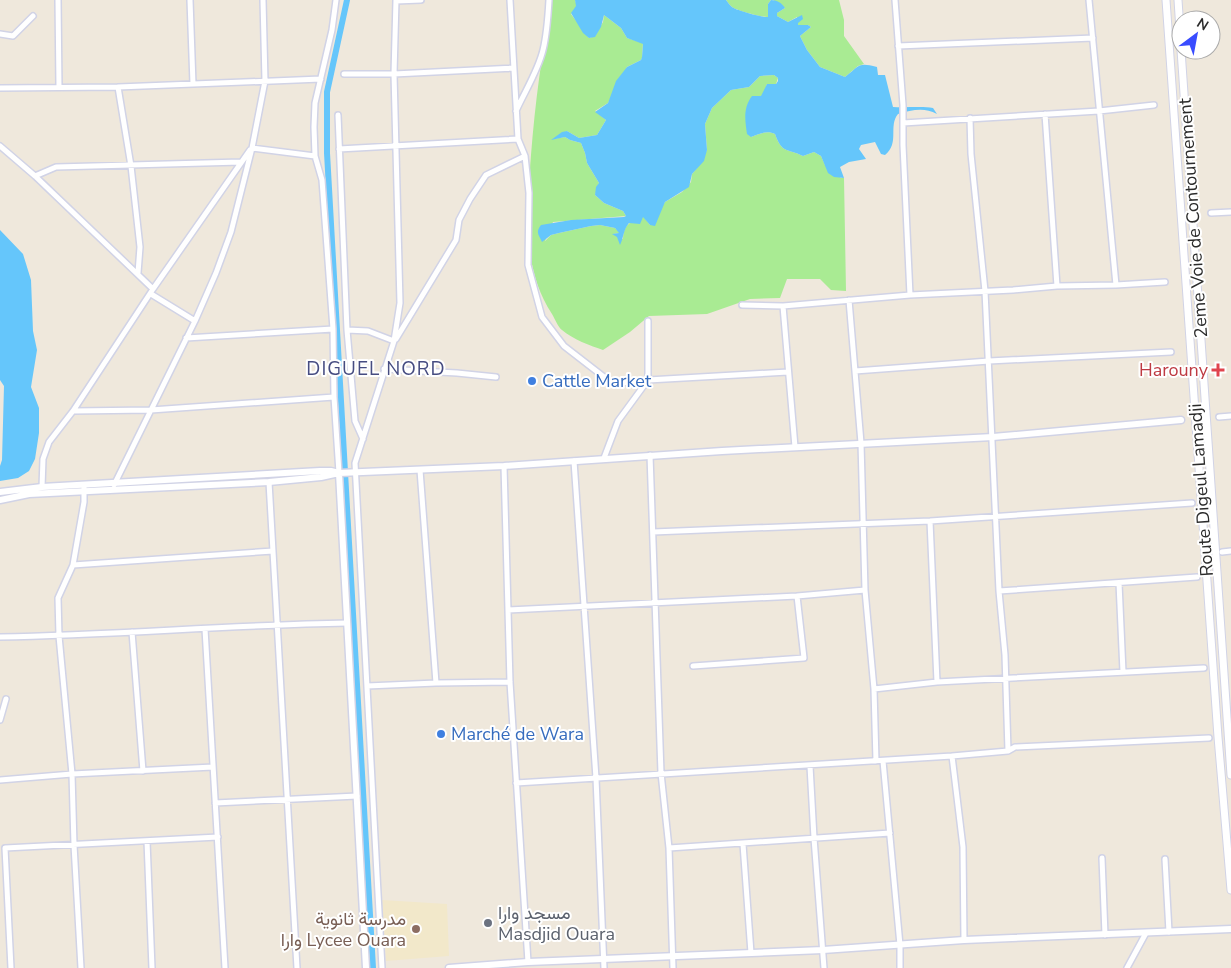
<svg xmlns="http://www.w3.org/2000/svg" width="1231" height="968" viewBox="0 0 1231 968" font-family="'Nunito Sans',Vazirmatn,sans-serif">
  <rect width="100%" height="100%" fill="#efe8dc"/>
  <path fill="#f2e8ca" d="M382,900l65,4 2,52 -63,5z"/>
  <path fill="#a9eb93" d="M552,0h23l2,6 -6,8 18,24 6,-2 8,-14 1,-7 17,13 6,10 16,5 -1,15 -1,2 -14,7 -19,36 -13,8 11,9 -9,15 -18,3 -12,-7 -14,8 12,-2 5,3 11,3 4,10 2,10 12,20 -4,12 9,8 19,8 3,5 -73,6 -8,19 6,-6 8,-2 32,-7 9,-1 15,3 5,5 -7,1 10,5c1,-16 7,-16 20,-23l7,9 15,-23 17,-10 9,-10 1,-8 5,-6 10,-18 -2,-26 7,-16 19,-18 18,-3 11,-11 14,-1 4,3 -2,6h-9l-16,53c8,-3 16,-7 24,-3 7,20 12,14 28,22l11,-4 7,4 4,9 16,13h3l2,113 -15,-1 -11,-11h-33l-7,19 -30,1 -43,15 -58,2 -19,16 -27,18c-12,-4 -31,-11 -41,-20 -4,-3 -7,-11 -10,-16 -31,-47 -25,-106 -21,-159 4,-52 11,-104 21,-155z
    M726,0h45l-3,4 1,13c-5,1 -34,-7 -37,-10 -3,-2 -4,-5 -6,-7z
    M773,0h66l5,20v16l20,28 -6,2 -13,11 -25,-10 -13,-17 -7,-14 11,-9 -3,-2 -10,1 -1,-9 -9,5 -11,-6v-3l8,-5z"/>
  <path fill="#65c6fb" d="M575,0h151c2,2 3,5 6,7 3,3 32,11 36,10v-13l3,-4c6,0 11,3 14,8l-8,5v3l11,6 14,-7 1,4 -5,4v2h10l3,2 -11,9 7,14 13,17 25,10c15,-11 12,-15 32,-10l1,8h7l8,32c12,1 30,-1 40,1l4,6c-13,-7 -25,-4 -39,0 -10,12 2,29 -13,41l-4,-1 -6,-12 -14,3 -2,4 7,10 -17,3 -9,5 4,11 -10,-1 -6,-4 -7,-17 -7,-4 -11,4c-16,-8 -21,-2 -28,-22 -8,-4 -16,0 -24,3l-4,-3c-2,-14 -4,-26 5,-38h9l6,-12h9l2,-3v-3l-4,-3 -14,1 -11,11 -18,3 -19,18 -7,16 2,26 -3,11 -12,13 -3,13 -24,15 -10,24 -5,-1 -7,-8 -3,7 -11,-1c-6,7 -5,14 -9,22l-3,-8 -5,-3 7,-1 -4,-5 -15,-3 -9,1 -32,7 -8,2 -9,7c-3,-7 -7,-9 -1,-17l30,-5 53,-3 2,-1 -3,-5 -19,-8 -9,-8 1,-8 3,-4 -12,-20 -2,-10 -4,-10 -11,-3 -5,-3 -14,3 11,-8 5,-1 12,7 18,-3 9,-15 -11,-8 13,-9 8,-22 11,-14 14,-7 1,-3 1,-13 -16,-6 -6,-10 -17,-13 -3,12 -6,10 -6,1 -6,-5 -12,-20 5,-7z
    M0,230l23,24 8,26 2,51 4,19 -6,37 8,21v25l-4,26 -6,12 -11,7 -18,3v-15l2,-6 2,-74 -4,-6z"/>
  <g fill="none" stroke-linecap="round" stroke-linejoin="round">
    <path stroke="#65c6fb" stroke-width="6" d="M347,0l-20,92v61l46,815"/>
    <g stroke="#d1d3e6" stroke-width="8">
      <path id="minor" d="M58,0l1,87
        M190,0l3,84
        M336,0l-4,30 -17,73 -1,24 1,29 7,24 11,149 1,68 5,76
        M510,0l8,139 7,17 4,37 -1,72 14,52 22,29 49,38 35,-4v-59
        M895,0l8,105v40l7,150
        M1089,0l27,285
        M396,1l25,-1
        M0,34l13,2 20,-20
        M898,46l195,-8
        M344,74h50l119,-6
        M118,87l13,79 9,81 -2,26
        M0,88l118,-1 203,-8
        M516,111c9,-20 22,-40 27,-61 4,-16 5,-33 6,-50
        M1045,114l12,172
        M338,115l9,215 8,91 8,18
        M970,118l1,36 14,137 14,300 6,64 3,96
        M903,123l196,-12 55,-6
        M0,146l35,30 118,113
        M252,148l63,8
        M339,149l179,-10
        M35,176l21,-9 185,-5
        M1211,213l20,-1
        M151,294l44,27
        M849,300l12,143 4,147 9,99 2,72
        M742,305l41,1
        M347,330l21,1 26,10
        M186,338l147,-9
        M396,339l60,-99 3,-20 11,-21 16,-24 39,-19
        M384,369l73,4 39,4
        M855,371l134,-10 182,-9
        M73,411l78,-1 183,-13
        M1219,417l12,-1
        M795,447l-12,-141 127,-11 103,-5 44,-4 59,-1 49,-3
        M650,455l11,318 8,75 4,120
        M604,458l14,-37 30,-41 140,-8
        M574,461l22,317 8,190
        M504,466l6,216 18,280
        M420,470l16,213
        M269,482l28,486
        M114,485l81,-164 21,-48 15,-41 21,-84 13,-67 -2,-81
        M42,487l1,-28 6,-17 24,-31 80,-122 97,-139
        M930,521l7,161
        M653,532l277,-11 262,-18
        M1222,552l9,-1
        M73,565l200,-14
        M1119,583l4,89
        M999,591l198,-14
        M508,610l289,-14 68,-6
        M205,629l20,339
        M132,632l11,139
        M0,637c116,-2 231,-12 347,-14
        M693,666l111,-8 -7,-62
        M367,686l69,-3 74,-1
        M874,689l63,-7 267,-14
        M0,720l6,-21
        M952,756l11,91 1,93
        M883,761l17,184v23
        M810,766l4,72 10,130
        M0,780l72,-6 141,-7
        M516,783l436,-27 56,-5 7,-4 194,-9
        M215,803l142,-7
        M147,841l5,127
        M743,844l8,109
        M669,848l221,-15
        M1102,858l3,77
        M1165,859l4,73
        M11,968l-6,-120 213,-11
        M81,968l-7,-123 -2,-71 -13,-138 -1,-38 15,-33 11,-63v-17
        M382,968l-27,-505 39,-122 6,-38 -6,-229 2,-74
        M1127,968l19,-35"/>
    </g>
    <g stroke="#d1d3e6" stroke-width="9">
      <path id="tertiary" d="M339,473l27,495
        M0,492l42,-5 278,-16h11l8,2
        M0,500l29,-6 240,-12 52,-5 18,-4 165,-7 218,-15 271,-14 188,-17
        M449,968l79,-6 295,-12 141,-10 267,-11"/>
    </g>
    <g stroke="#d1d3e6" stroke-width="9">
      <path id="secondary" d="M1166,0l52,737 13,153
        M1178,0l3,45
        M1181,50l50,725"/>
    </g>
    <use href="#minor" stroke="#fff" stroke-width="5"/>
    <use href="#tertiary" stroke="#fff" stroke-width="6"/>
    <use href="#secondary" stroke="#fff" stroke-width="7"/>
  </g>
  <path fill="#e0444e" stroke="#fff" stroke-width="2" d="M1215.5 362.5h5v5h5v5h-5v5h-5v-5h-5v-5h5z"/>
  <g fill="#3f7fe0" stroke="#fff" stroke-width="2">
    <circle cx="532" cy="381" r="5"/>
    <circle cx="441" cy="734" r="5"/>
  </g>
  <circle fill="#6b7280" stroke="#fff" stroke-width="2" cx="488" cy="923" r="5"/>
  <circle fill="#8d6e63" stroke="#fff" stroke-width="2" cx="416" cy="929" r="5"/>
  <g text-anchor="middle" stroke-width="4" stroke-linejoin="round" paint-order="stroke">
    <g font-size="18" fill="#2b2b2b" stroke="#fff">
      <text transform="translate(1193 218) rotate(-94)" y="6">2eme Voie de Contournement</text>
      <text transform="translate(1201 490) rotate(-94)" y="6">Route Digeul Lamadji</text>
    </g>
    <g font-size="18" fill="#be3a42" stroke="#fff" text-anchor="end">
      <text x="1208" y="376">Harouny</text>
    </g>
    <g font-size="18" fill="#366cbe" stroke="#fff" text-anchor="start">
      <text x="542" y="387">Cattle Market</text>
      <text x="451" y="740">Marché de Wara</text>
    </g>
    <g font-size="18" fill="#5b616d" stroke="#fff" text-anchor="start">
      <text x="498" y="919">مسجد وارا<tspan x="498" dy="21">Masdjid Ouara</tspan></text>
    </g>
    <g font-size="18" fill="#785e54" stroke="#fff" text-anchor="end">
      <text x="406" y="925">مدرسة ثانوية<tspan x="406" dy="21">وارا Lycee Ouara</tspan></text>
    </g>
    <g font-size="19" letter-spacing="1" fill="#464c81" stroke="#fff">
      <text x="376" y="375">DIGUEL NORD</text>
    </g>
  </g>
  <g transform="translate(1196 35) rotate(32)"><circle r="24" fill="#ffffff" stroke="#aaaaaa"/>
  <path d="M0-4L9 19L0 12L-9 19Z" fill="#394cff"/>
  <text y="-8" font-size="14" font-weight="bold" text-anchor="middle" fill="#2b2b2b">N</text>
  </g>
</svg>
